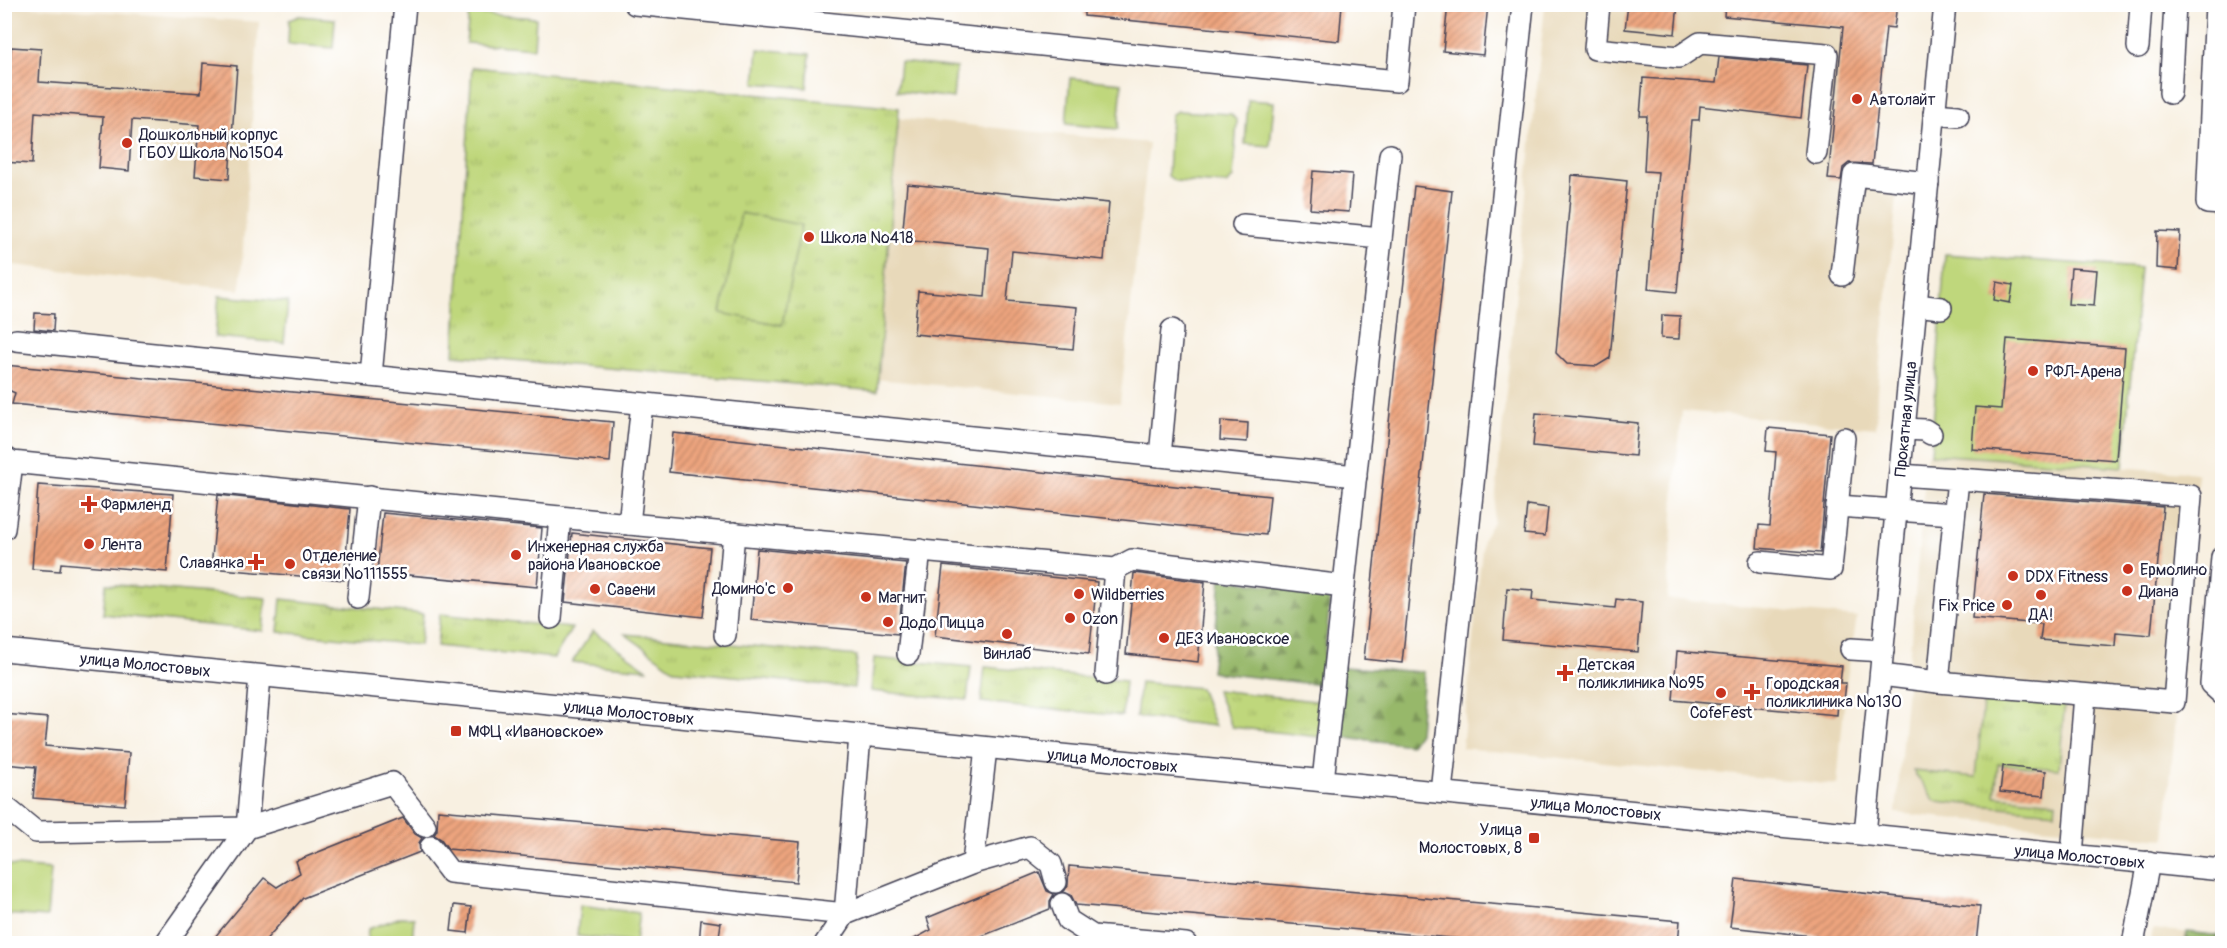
<svg xmlns="http://www.w3.org/2000/svg" width="2227" height="948" viewBox="0 0 2227 948" font-family="Pangolin,sans-serif">
  <defs>
    <pattern id="grass-tufts" width="24" height="20" patternUnits="userSpaceOnUse" patternTransform="scale(1.5)"><rect width="24" height="20" fill="#bfd77b"/><path d="M3 7l-1-3M5 7V3M7 7l1-3M15 17l-1-3M17 17v-4M19 17l1-3" fill="none" stroke="#a4b86b"/></pattern>
    <pattern id="forest-firs" width="22" height="20" patternUnits="userSpaceOnUse" patternTransform="scale(1.5)"><rect width="22" height="20" fill="#97b86b"/><path d="M5 1l3.5 6h-7zM16 11l3.5 6h-7z" fill="#7b9559"/></pattern>
    <pattern id="building-hatch" width="6" height="6" patternUnits="userSpaceOnUse" patternTransform="scale(1.5)"><rect width="6" height="6" fill="#eda47e"/><path d="M-1 1l2-2M0 6l6-6M5 7l2-2" fill="none" stroke="#c08568"/></pattern>
  </defs>
  <rect width="100%" height="100%" fill="#fff"/>
  <filter id="ink" filterUnits="userSpaceOnUse"><feTurbulence type="fractalNoise" baseFrequency=".0167" numOctaves="2"/><feDisplacementMap in="SourceGraphic" scale="12" xChannelSelector="R" yChannelSelector="G"/><feConvolveMatrix kernelMatrix="1 2 1 2 8 2 1 2 1" color-interpolation-filters="sRGB"/></filter>
  <filter id="wash" filterUnits="userSpaceOnUse"><feTurbulence type="fractalNoise" baseFrequency=".008" numOctaves="4" result="noise"/><feDisplacementMap in="SourceGraphic" scale="24" xChannelSelector="R" yChannelSelector="G"/><feGaussianBlur stdDeviation="1.35" result="paint"/><feColorMatrix in="noise" values="0 0 0 0 0 0 0 0 0 0 0 0 0 0 0 0 0 1.4 0 .05"/><feComposite in="paint" operator="in"/></filter>
  <g filter="url(#wash)">
    <rect width="100%" height="100%" fill="#f8f0e1"/>
    <path fill="#e8d9ba" d="M4,5l255,17 -19,268 -235,-26z
      M1545,5h352l-3,23h-9l-15,155 19,6 8,9 -20,192 -1,38 -194,-17 -6,59 -9,129 190,18 -11,66 -9,102 -375,-37 21,-209 10,-17z
      M491,78l658,65 -29,260 -640,-63z
      M1927,454l59,3 212,16 -33,366 -269,-26z
      M2153,929l69,7v7l-72,1z"/>
    <path fill="url(#grass-tufts)" stroke="#707c5b" stroke-width="1.5" d="M472,67l427,41 -22,283 -423,-36z
      M106,584l160,14 -3,33 -160,-17z
      M281,599l142,15 -3,31 -142,-13z
      M440,614l132,14 -18,30 -117,-12z
      M593,631l54,38 -75,-7z
      M625,634l232,22 -3,32 -179,-18z
      M874,658l97,9 -4,33 -96,-9z
      M985,667l140,14 -3,35 -141,-14z
      M1140,682l60,6 15,38 -79,-9z
      M1216,690l107,12 -4,35 -87,-10z
      M1984,693l81,7 -6,69 -61,-5 -3,32 61,6 -1,10 -120,-11 -22,-30 63,6z"/>
    <path fill="url(#forest-firs)" stroke="#5c6d53" stroke-width="1.5" d="M1221,579l110,14 -10,92 -110,-13z
      M1342,667l82,5 -5,61 -8,12 -75,-9z
      M2187,932l35,4v7h-37z"/>
    <path fill="#bfd77b" stroke="#707c5b" stroke-width="1.5" d="M469,13l67,5 -2,30 -68,-5z
      M299,16l36,3 -2,29 -45,-4 1,-24z
      M758,49l52,5 -3,34 -52,-5z
      M900,62l56,6 -3,30 -56,-7z
      M1070,78l52,5 -4,46 -52,-5z
      M1248,100l26,2 -4,44 -25,-2z
      M1177,111l54,3 6,7 -4,57 -7,6 -51,-3 -7,-5 3,-61z
      M741,213l60,12 -19,100 -61,-12z
      M1945,254l195,14 -17,199 -192,-13z
      M219,296l69,6 -4,41 -69,-6z
      M5,865l46,4 -4,48 -42,-3z
      M580,905l59,8 -4,30 -58,-7z
      M401,917l13,1 -2,25h-45l1,-14z"/>
    <g id="blocks">
      <path fill="url(#building-hatch)" d="M1084,4h258l-3,37 -255,-25z
        M1448,4h40l-5,51 -40,-4z
        M1628,4h50l-3,30 -50,-5z
        M1725,4h172l-3,24 -8,-1 -14,137 -23,-1 -6,5 -2,12 -13,-1 15,-152 -119,-11z
        M11,47l30,2 -2,33 162,11 2,-30 34,3 -8,113 -34,-3 4,-51 -67,-5 -3,51 -30,-3 4,-51 -68,-5 -3,52 -28,-2z
        M1719,57l88,8 -6,53 -101,-12 -1,14h-7l-15,172 -29,-3 10,-117 -14,-1 3,-55h-7l3,-38 73,5z
        M1313,171l39,3 -3,38 -39,-3z
        M1572,175l55,6 -17,177 -13,8 -30,-2 -11,-11z
        M907,184l202,19 -5,57 -92,-9 -5,50 70,6 -4,42 -159,-15 4,-43 67,6 4,-49 -87,-8z
        M1414,186l38,5 -50,472 -38,-4z
        M2157,231l23,1 -2,38 -22,-2z
        M2071,268l26,2 -3,36 -26,-2z
        M1997,282l16,3 -3,18 -16,-3z
        M35,313l19,1 -1,17 -19,-2z
        M1662,315l18,1 -1,23 -18,-1z
        M2007,339l118,9 -9,112 -144,-11 3,-42 26,2z
        M4,365l609,57 -3,40 -598,-58 3,-11 -11,-5z
        M1536,413l102,10 -3,33 -102,-10z
        M1221,421l27,2 -1,19 -27,-2z
        M1768,428l62,6 -10,119 -63,-5 2,-23 11,1 6,-74 -10,-1z
        M673,433l597,63 -4,39 -597,-63z
        M38,485l135,9 -6,78 -106,-9 -1,8 -28,-2z
        M1984,494l179,13 -12,128 -35,-3 -1,14 -75,-6 2,-16 -70,-6z
        M218,495l132,14 -6,71 -133,-12z
        M1527,505l21,3 -3,28 -21,-2z
        M383,513l159,15 -5,59 -160,-15z
        M572,533l138,15 -7,69 -138,-15z
        M757,549l149,14 -8,71 -147,-14z
        M943,566l154,16 -8,72 -154,-18z
        M1134,573l71,9 -7,80 -72,-8z
        M1507,588l26,2 -1,10 83,8 1,-9 26,3 -4,50 -135,-12z
        M1677,651l165,15 -2,17h6l-2,18h-6l-1,14 -164,-15z
        M4,714l44,4 -3,28 84,7 -4,52 -92,-7 3,-31 -32,-3z
        M2003,766l43,5 -2,25 -44,-4z
        M438,810l362,32 -4,40 -348,-33 -7,-10 -7,-4 3,-5z
        M403,818l12,16 7,4 -3,5 1,9 -117,46 -41,46h-53l55,-66 13,9 23,-14 -4,-12z
        M1069,866l611,55 -2,23h-158l-444,-39 -5,-10 -7,-3 4,-7z
        M1039,872l8,19 7,3 -4,7v8l-88,35h-57l26,-14 -4,-12z
        M1736,879l244,27 -4,38h-90l-156,-17z
        M454,905l17,2 -3,26 -17,-2z
        M701,920l20,3 -3,21h-19z"/>
    </g>
  </g>
  <g filter="url(#ink)">
    <use href="#blocks" fill-opacity="0" stroke="#424154" stroke-width="1.5"/>
    <g fill="none" stroke-linecap="round" stroke-linejoin="round">
      <g stroke="#424154" stroke-width="24">
        <g id="minor">
          <path d="M635,4l762,77 7,-77"/>
          <path d="M1599,4l-4,45 84,8 21,-14 127,11 -11,99"/>
          <path d="M2216,4l-9,199 15,1"/>
          <path d="M2138,47l3,-43"/>
          <path d="M2170,93l5,-89"/>
          <path d="M1934,114l24,2"/>
          <path d="M1243,225l138,13"/>
          <path d="M1842,275l12,-100 74,8"/>
          <path d="M1916,305l25,3"/>
          <path d="M16,340l1340,136"/>
          <path d="M371,376l34,-372"/>
          <path d="M1904,429l21,1 6,4"/>
          <path d="M1160,456l12,-126"/>
          <path d="M4,457l8,5 617,62 486,45 17,-9 212,26"/>
          <path d="M1900,475l58,4 -20,203"/>
          <path d="M1837,506l117,8"/>
          <path d="M629,524l13,-120"/>
          <path d="M4,529l8,-67"/>
          <path d="M2222,557l-11,127 11,10"/>
          <path d="M1760,562l71,7 13,-131"/>
          <path d="M358,598l11,-101"/>
          <path d="M551,618l9,-101"/>
          <path d="M725,635l9,-102"/>
          <path d="M1851,649l32,2"/>
          <path id="s1" d="M4,650l2218,220"/>
          <path d="M908,654l12,-104"/>
          <path d="M1106,674l9,-105"/>
          <path d="M1881,675l57,7 236,20 17,-206 -233,-17"/>
          <path d="M1323,781l67,-626"/>
          <path d="M1441,792l82,-788"/>
          <path d="M4,806l32,26 211,-4 145,-45 33,43"/>
          <path id="s2" d="M1865,834l80,-830"/>
          <path d="M431,847l19,25 395,42 128,-51 57,-16 21,17 5,18"/>
          <path d="M2072,855l13,-160"/>
          <path d="M973,863l13,-115"/>
          <path d="M1062,904l6,16 25,16 93,8"/>
          <path d="M165,944l82,-116 13,-152"/>
          <path d="M825,944l20,-30 15,-178"/>
          <path d="M2133,944l16,-82"/>
        </g>
      </g>
      <use href="#minor" stroke="#fff" stroke-width="21"/>
    </g>
  </g>
  <g fill="#c8321e" stroke="#fff" stroke-width="2">
    <circle cx="1857" cy="99" r="6"/>
    <circle cx="127" cy="143" r="6"/>
    <circle cx="809" cy="237" r="6"/>
    <circle cx="2033" cy="371" r="6"/>
    <path d="M86 495h6v6h6v6h-6v6h-6v-6h-6v-6h6z"/>
    <circle cx="89" cy="544" r="6"/>
    <circle cx="516" cy="555" r="6"/>
    <path d="M253 553h6v6h6v6h-6v6h-6v-6h-6v-6h6z"/>
    <circle cx="290" cy="564" r="6"/>
    <circle cx="2128" cy="569" r="6"/>
    <circle cx="2013" cy="576" r="6"/>
    <circle cx="788" cy="588" r="6"/>
    <circle cx="595" cy="589" r="6"/>
    <circle cx="2127" cy="591" r="6"/>
    <circle cx="1079" cy="594" r="6"/>
    <circle cx="2041" cy="595" r="6"/>
    <circle cx="866" cy="597" r="6"/>
    <circle cx="2007" cy="605" r="6"/>
    <circle cx="1070" cy="618" r="6"/>
    <circle cx="888" cy="622" r="6"/>
    <circle cx="1007" cy="634" r="6"/>
    <circle cx="1164" cy="638" r="6"/>
    <path d="M1562 664h6v6h6v6h-6v6h-6v-6h-6v-6h6z"/>
    <path d="M1749 683h6v6h6v6h-6v6h-6v-6h-6v-6h6z"/>
    <circle cx="1721" cy="693" r="6"/>
    <rect x="450" y="725" width="12" height="12" rx="3"/>
    <rect x="1528" y="832" width="12" height="12" rx="3"/>
  </g>
  <g text-anchor="middle" stroke-width="5" stroke-linejoin="round" paint-order="stroke">
    <g font-size="16" fill="#22223b" stroke="#fff" text-anchor="start">
      <text x="1869" y="105">Автолайт</text>
      <text x="139" y="140">Дошкольный корпус<tspan x="139" dy="18">ГБОУ Школа №1504</tspan></text>
      <text x="821" y="243">Школа №418</text>
      <text x="2045" y="377">РФЛ-Арена</text>
      <text x="101" y="510">Фармленд</text>
      <text x="101" y="550">Лента</text>
      <text x="528" y="552">Инженерная служба<tspan x="528" dy="18">района Ивановское</tspan></text>
      <text x="302" y="561">Отделение<tspan x="302" dy="18">связи №111555</tspan></text>
      <text x="244" y="568" text-anchor="end">Славянка</text>
      <text x="2140" y="575">Ермолино</text>
      <text x="2025" y="582">DDX Fitness</text>
      <text x="776" y="594" text-anchor="end">Домино'c</text>
      <text x="607" y="595">Савени</text>
      <text x="2139" y="597">Диана</text>
      <text x="1091" y="600">Wildberries</text>
      <text x="878" y="603">Магнит</text>
      <text x="1995" y="611" text-anchor="end">Fix Price</text>
      <text x="2041" y="620" text-anchor="middle">ДА!</text>
      <text x="1082" y="624">Ozon</text>
      <text x="900" y="628">Додо Пицца</text>
      <text x="1176" y="644">ДЕЗ Ивановское</text>
      <text x="1007" y="659" text-anchor="middle">Винлаб</text>
      <text x="1578" y="670">Детская<tspan x="1578" dy="18">поликлиника №95</tspan></text>
      <text x="1766" y="689">Городская<tspan x="1766" dy="18">поликлиника №130</tspan></text>
      <text x="1721" y="718" text-anchor="middle">CofeFest</text>
      <text x="468" y="737">МФЦ «Ивановское»</text>
      <text x="1522" y="835" text-anchor="end">Улица<tspan x="1522" dy="18">Молостовых, 8</tspan></text>
    </g>
    <g font-size="16" fill="#22223b" stroke="#fff">
      <text dy="6" stroke="none"><textPath href="#s2" startOffset="417">Прокатная улица</textPath></text>
      <text dy="6" stroke="none"><textPath href="#s1" startOffset="142">улица Молостовых</textPath></text>
      <text dy="6" stroke="none"><textPath href="#s1" startOffset="628">улица Молостовых</textPath></text>
      <text dy="6" stroke="none"><textPath href="#s1" startOffset="1114">улица Молостовых</textPath></text>
      <text dy="6" stroke="none"><textPath href="#s1" startOffset="1600">улица Молостовых</textPath></text>
      <text dy="6" stroke="none"><textPath href="#s1" startOffset="2086">улица Молостовых</textPath></text>
    </g>
  </g>
  <rect width="2227" height="948" fill="none" stroke="#fff" stroke-width="24"/>
</svg>
